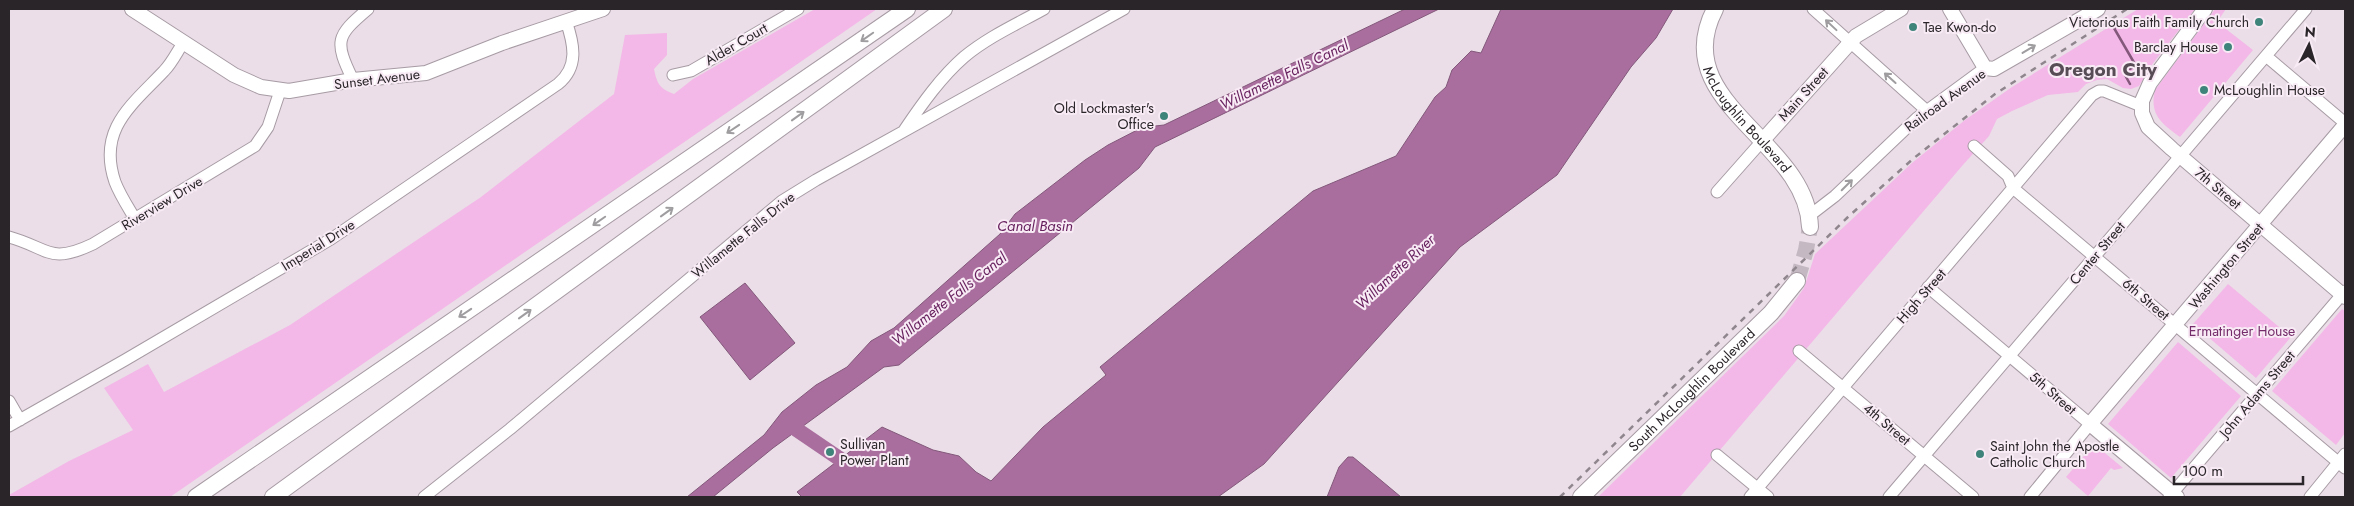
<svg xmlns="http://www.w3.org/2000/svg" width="2354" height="506" viewBox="0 0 2354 506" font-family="Jost,sans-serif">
  <rect width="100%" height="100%" fill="#ebdee8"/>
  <path fill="#f3b8e7" d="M815,9h62l-707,488h-161v-2l60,-34 64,-31 -29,-42 44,-24 16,28 126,-67 191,-128 133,-103 11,-59 42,-2v22l-13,14c3,15 6,20 20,25l19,-15z
    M2138,9h57l-44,57 -12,20 -8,3 -8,-1 -16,-9 -10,1 -11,4 -8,8 -30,3 -36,16 -15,8 -8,17 -27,30 -282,331h-82l186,-181 20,-28 11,-34 97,-91 53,-43 47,-33z
    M2215,9h11l-9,13 36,28 -73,87c-18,-13 -31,-22 -25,-47z
    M2228,284l63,53 -35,41 -63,-54z
    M2342,309l3,2v122l-9,12 -64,-54z
    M2178,342l63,54 -70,82 -63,-54z
    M2094,444l29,24 -9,2 -3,-2 -23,28 -22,-19z"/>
  <path fill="#a96e9e" stroke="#83587b" d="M1405,9h34l-284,138 -16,21 -240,197 -15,2 -111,81 -60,49h-26l77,-62 18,-23 34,-27 31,-18 24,-26 23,-13 106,-94 15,-20 70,-54 23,-15 37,-19 1,1 18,-2z
    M1501,9h172l-17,29 -25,29 -74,108 -97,72 -196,217 -46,33h-416l-5,-5 85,-65 51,23 26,6 17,16 15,9 52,-54 63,-52 -6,-8 213,-176 83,-35 39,-59 11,-10 6,-17 19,-19 10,2z
    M745,283l50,60 -45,37 -50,-63z
    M1348,457h5l48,40h-74l12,-30z"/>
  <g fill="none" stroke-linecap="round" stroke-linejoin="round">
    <path stroke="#83587b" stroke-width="2.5" d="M2118,26l-4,2 22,38 -6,3
      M2125,75l5,9"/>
    <path stroke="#a96e9e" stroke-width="15" d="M790,425l53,36 16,5"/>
    <path stroke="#c4b9c2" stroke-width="16" stroke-dasharray="16 8" stroke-linecap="butt" d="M1797,281l9,-31 4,-23"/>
    <g stroke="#a79ba4" stroke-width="13">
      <path id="minor" d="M1813,9l114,102
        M2266,56l79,67
        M673,75l18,-4 107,-62
        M353,80c-19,-39 -17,-44 15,-71
        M905,129c17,-25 36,-52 59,-72 24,-20 53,-33 80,-48
        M1974,146l34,30 5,12 332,280
        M1717,192l46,-52
        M1809,216l26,-20 82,-78 68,-50
        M135,219c-7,-12 -15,-24 -20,-37 -18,-53 17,-77 49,-111 8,-8 13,-19 19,-28
        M9,237c40,11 40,28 84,7l162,-98 13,-19 12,-36
        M1928,287l162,137 -60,73
        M1799,351l174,146
        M9,401l11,19
        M9,426l116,-66 206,-121 227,-155c21,-17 16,-40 8,-63
        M1717,455l51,42
        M424,497l86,-68 272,-228 34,-21 308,-171
        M1750,497l342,-402 7,-4h5l37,15
        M1889,497l417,-488
        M2169,497l176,-206
        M2310,497l35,-43"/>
    </g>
    <g stroke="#a79ba4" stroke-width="16">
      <path id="major" d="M132,9l102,66 27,12 28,4 64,-11 73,-7 76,-30 101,-34
        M1950,9l35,59 9,1 104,-60
        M2205,9l-55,74 -8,18v12l6,14 24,22 173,148
        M1763,140l93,-104 45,-27
        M2177,497l-87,-73 255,-299"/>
    </g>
    <g stroke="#a79ba4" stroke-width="18">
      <g id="highway">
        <path id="s1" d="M1715,9c-49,94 92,131 95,218"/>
        <path d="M196,497l711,-488"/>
        <path d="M273,497l671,-488"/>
        <path id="s2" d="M1581,497l190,-184 26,-32"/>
      </g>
    </g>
    <use href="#minor" stroke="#fff" stroke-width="11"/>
    <use href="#major" stroke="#fff" stroke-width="14"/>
    <use href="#highway" stroke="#fff" stroke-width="16"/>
    <path stroke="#8f868d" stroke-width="2.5" stroke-dasharray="6 6" stroke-linecap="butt" d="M1560,497l289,-281 65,-58 81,-64 132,-85"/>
  </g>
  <defs><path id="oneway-shaft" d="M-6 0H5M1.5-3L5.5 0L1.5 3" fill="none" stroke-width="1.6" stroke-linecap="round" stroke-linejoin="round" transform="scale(1.25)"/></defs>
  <g stroke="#9f9d9f">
    <use href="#oneway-shaft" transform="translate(1831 25) rotate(-137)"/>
    <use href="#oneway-shaft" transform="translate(867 37) rotate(145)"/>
    <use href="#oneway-shaft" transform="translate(2029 49) rotate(-31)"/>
    <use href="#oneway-shaft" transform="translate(1890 78) rotate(-138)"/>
    <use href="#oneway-shaft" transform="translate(798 116) rotate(-36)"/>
    <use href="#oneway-shaft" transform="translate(733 129) rotate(146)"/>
    <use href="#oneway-shaft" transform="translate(1847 185) rotate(-45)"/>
    <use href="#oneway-shaft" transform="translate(667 212) rotate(-36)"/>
    <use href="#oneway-shaft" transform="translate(599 221) rotate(145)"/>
    <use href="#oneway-shaft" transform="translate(465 313) rotate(146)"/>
    <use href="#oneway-shaft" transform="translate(525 314) rotate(-36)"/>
  </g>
  <g fill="#3f847b" stroke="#f8ebf5" stroke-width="2">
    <circle cx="2259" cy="22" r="5"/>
    <circle cx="1913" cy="27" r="5"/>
    <circle cx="2228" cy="47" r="5"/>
    <circle cx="2204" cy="90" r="5"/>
    <circle cx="1164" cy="116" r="5"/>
    <circle cx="830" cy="452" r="5"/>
    <circle cx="1980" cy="454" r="5"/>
  </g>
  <g text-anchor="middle" stroke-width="4" stroke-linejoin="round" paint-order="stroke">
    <g font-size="14" fill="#2a2529" stroke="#f8ebf5" text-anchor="start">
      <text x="2249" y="27" text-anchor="end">Victorious Faith Family Church</text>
      <text x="1923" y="32">Tae Kwon-do</text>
      <text x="2218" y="52" text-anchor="end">Barclay House</text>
      <text x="2214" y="95">McLoughlin House</text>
      <text x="1154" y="113" text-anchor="end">Old Lockmaster's<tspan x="1154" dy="16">Office</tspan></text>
      <text x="840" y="449">Sullivan<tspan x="840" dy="16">Power Plant</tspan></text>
      <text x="1990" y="451">Saint John the Apostle<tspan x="1990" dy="16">Catholic Church</tspan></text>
    </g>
    <g font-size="14" fill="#2a2529" stroke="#f8ebf5">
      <text transform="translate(736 44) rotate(-30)" y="5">Alder Court</text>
      <text transform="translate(377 79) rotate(-7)" y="5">Sunset Avenue</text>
      <text transform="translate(1803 94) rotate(-48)" y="5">Main Street</text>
      <text transform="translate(1945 100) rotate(-36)" y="5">Railroad Avenue</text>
      <text dy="5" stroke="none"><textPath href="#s1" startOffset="126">McLoughlin Boulevard</textPath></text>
      <text transform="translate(2218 188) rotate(40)" y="5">7th Street</text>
      <text transform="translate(162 203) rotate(-31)" y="5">Riverview Drive</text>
      <text transform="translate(743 235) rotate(-39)" y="5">Willamette Falls Drive</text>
      <text transform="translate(318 245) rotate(-32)" y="5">Imperial Drive</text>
      <text transform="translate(2097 253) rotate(-50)" y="5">Center Street</text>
      <text transform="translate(2226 266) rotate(-50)" y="5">Washington Street</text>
      <text transform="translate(1921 296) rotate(-49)" y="5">High Street</text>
      <text transform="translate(2146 299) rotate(40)" y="5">6th Street</text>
      <text dy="5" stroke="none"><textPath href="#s2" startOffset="154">South McLoughlin Boulevard</textPath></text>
      <text transform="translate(2053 393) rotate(41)" y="5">5th Street</text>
      <text transform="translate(2257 394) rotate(-50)" y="5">John Adams Street</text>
      <text transform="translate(1887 424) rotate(40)" y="5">4th Street</text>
    </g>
    <g font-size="14" fill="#752c6a" stroke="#f8ebf5">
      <text x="2242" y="336">Ermatinger House</text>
    </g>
    <g font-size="15" font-style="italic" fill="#661f5d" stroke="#f8ebf5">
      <text transform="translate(1284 75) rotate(-26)" y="5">Willamette Falls Canal</text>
      <text x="1035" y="231">Canal Basin</text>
      <text transform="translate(1395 272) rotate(-43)" y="5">Willamette River</text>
      <text transform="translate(949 299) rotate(-38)" y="5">Willamette Falls Canal</text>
    </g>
    <g font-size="19" font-weight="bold" fill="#584d56" stroke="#f8ebf5">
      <text x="2103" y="76">Oregon City</text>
    </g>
  </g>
  <rect width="2354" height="506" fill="none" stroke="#2a2529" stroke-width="20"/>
  <g transform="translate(2309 45) rotate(5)" stroke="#f8ebf5" stroke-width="4" paint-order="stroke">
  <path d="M0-4L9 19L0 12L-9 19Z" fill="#2a2529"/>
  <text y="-8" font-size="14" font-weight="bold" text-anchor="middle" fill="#2a2529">N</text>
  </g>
  <path d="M2174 476v8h129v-8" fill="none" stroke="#2a2529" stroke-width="2.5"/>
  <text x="2182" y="476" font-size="15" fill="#2a2529" stroke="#f8ebf5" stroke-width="4" paint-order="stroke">100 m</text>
</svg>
